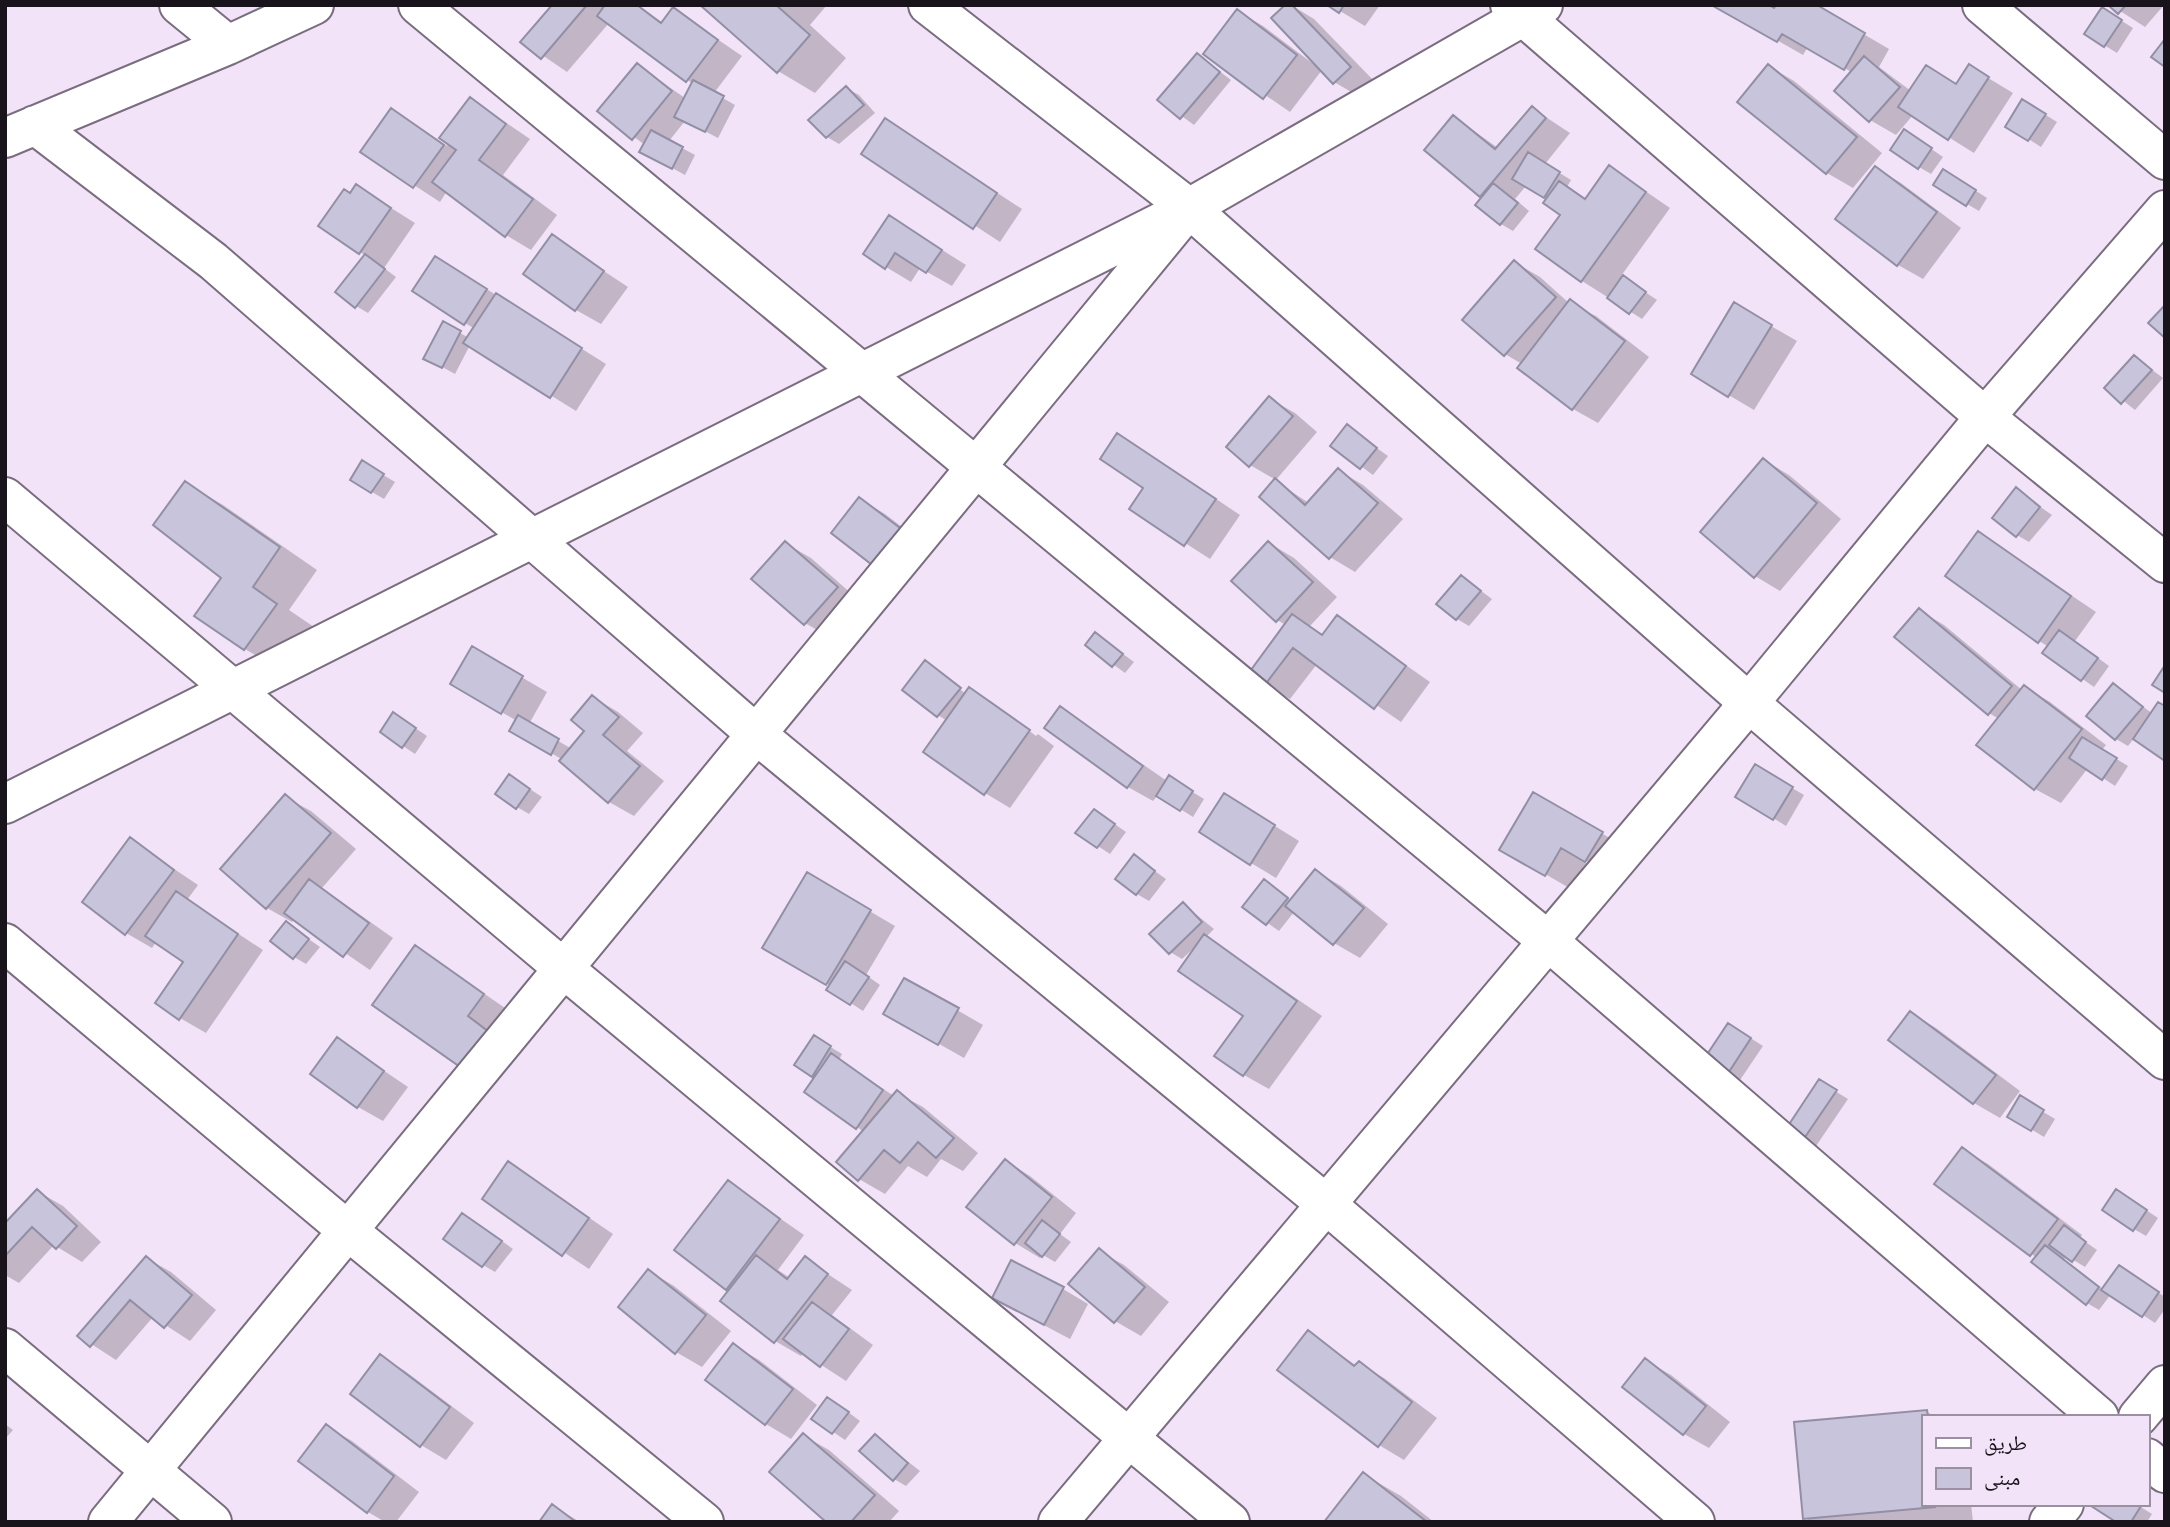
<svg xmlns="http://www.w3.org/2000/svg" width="2170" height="1527" viewBox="0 0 2170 1527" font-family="Manrope,'Noto Naskh Arabic',sans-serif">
  <rect width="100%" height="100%" fill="#f2e3f8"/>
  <path fill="#0003" d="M554,5h84l25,18 10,-14 69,47 -28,37 21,12 -17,33 -33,-17 -16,20 26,14 -10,20 -31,-17 -9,-13 -46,-34 38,-46 48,33 8,-14 -84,-61 -42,49 -44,-30z
    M703,5h124l-17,20 36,33 -31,35 -37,-22z
    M1291,5l23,14 62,64 -16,14 -26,-15 -12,-12 -32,42 -85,-58 32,-43 26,15 53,40z
    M1330,5h50l-15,21z
    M1716,5h50l9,5 39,-5 75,44 -10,18 32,24 47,-6 12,-18 43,26 -39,60 -61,-38 -17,20 -26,-15 -17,-47 -45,-26 -5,8z
    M2111,5h53l-19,22z
    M2114,16l19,12 -16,25 -31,-19z
    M1198,55l33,25 -37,45 -34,-25z
    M1769,66l25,15 88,72 -29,35 -26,-15 -87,-71z
    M846,88l13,7 16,18 -36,31 -12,-7z
    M471,99l59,40 -27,36 54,40 -26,35 -25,-15 -59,-44 -7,11 -77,-50 29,-42 55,36z
    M2023,101l34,21 -16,25 -33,-21z
    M1532,108l38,25 -25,31 26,16 -4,7 20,12 23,-32 60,41 -49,68 36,24 -15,19 -60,-38 -20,-66 -14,-16 -22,-13 -11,13 14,12 -16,20 -12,-7 -20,-29 -27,-78 44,31z
    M886,120l136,89 -22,33 -136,-89z
    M1917,139l26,18 -12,17 -12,-7z
    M1876,168l25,15 60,45 -38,51 -25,-14z
    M1956,178l31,20 -8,13 -12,-7z
    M356,186l59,37 -31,45 12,9 -28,36 -12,-7 10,-50 -6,-4 -10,-57z
    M890,217l76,48 -14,21 -32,-18 -9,14 -25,-15z
    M552,237l76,50 -27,37 -25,-14z
    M1514,262l26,15 29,26 27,13 53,41 -51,66 -25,-14 -54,-42 3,-3 -17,-10z
    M461,273l145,91 -30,47 -106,-66 -15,29 -29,-16 18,-34 25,14 6,-9 -10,-6z
    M1735,305l62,36 -43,69 -61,-36z
    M2135,357l28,21 -28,32 -28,-22z
    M1270,399l25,14 22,19 -42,49 34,22 29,-33 25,15 40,34 -48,53 -25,-15 -69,-60 15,-17 -26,-15 -22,-18z
    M1347,427l41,29 -15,19 -41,-30z
    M1143,450l97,65 -30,44 -79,-51 14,-21z
    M1764,460l25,15 52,44 -61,72 -25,-15z
    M375,470l20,12 -11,17 -12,-7z
    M185,483l38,22 94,65 -28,40 25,17 -32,44 -37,-22 -22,-72z
    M2016,490l36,25 -23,27 -12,-7z
    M860,499l25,15 47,36 -26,34 -25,-15z
    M1979,533l117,79 -21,29 34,25 -15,21 -49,-34 4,-6 -10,-6z
    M785,543l26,15 51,45 -31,35 -26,-15z
    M1269,543l25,15 43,39 -27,29 14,9 13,-18 93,65 -29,40 -84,-58 -27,35 -25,-14 21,-60 -9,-5z
    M1462,577l30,22 -23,27 -12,-7z
    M1919,610l25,15 78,65 2,-3 26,15 56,43 -4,5 26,16 -13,20 -27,-18 -27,35 -26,-14 -56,-44 20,-26 -10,-6z
    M1096,634l38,28 -9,11 -38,-28z
    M473,649l74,43 -18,32 43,25 15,-19 6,-33 25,15 25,21 -16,18 37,30 -30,35 -25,-14 -46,-42 -51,-30 5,-9 -65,-38z
    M925,662l41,32 3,-5 23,13 44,34 2,-2 16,12 -44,62 -25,-15 -38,-72 -9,-6z
    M2114,685l39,29 -25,32 -12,-7z
    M1061,708l106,73 14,4 23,14 -11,18 -35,-22 -5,6 -25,-14z
    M406,722l21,14 -12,18 -33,-22z
    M1756,767l48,28 -18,31 -49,-30z
    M510,776l32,21 -13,17 -12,-7z
    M1534,794l93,54 -16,27 -24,-14 -16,28 -69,-40z
    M1225,795l74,46 -23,37 -25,-15z
    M285,797l26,14 45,38 -34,39 71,50 -23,32 -75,-51 -3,3 -25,-14z
    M1106,818l20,14 -16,22 -32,-21z
    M131,840l67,45 -11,15 76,50 -57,83 -26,-15 6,-57 -30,-19 -4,6 -26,-15z
    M1135,857l31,22 -17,22 -12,-7z
    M1316,871l25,15 47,38 -28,34 -26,-15 -40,-31 -15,19 -34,-24 31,-18 16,12z
    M808,875l87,51 -29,49 14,10 -17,26 -34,-22 2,-3 -66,-39z
    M1183,904l31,25 -8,8 116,79 -53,73 -25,-14 1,-59 -50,-69 -13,12 -12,-7z
    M286,923l34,24 -14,17 -12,-7z
    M416,947l92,63 -19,72z
    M905,980l78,45 -19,33 -78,-44z
    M1911,1013l25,15 84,63 -20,27 -26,-15 -83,-63z
    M1741,1032l22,14 -25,37 -12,-7z
    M814,1037l28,17 -3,6 55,36 3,-3 26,14 55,46 -15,18 -22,-12 -14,18 -19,-11 -23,28 -26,-15 5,-47 -7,-5 -41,-49 -20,-13z
    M337,1039l71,48 -25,34 -25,-14z
    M1820,1082l28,17 -34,50 -12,-7z
    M2020,1098l35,21 -11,18 -35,-21z
    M1963,1149l25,15 94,71 -2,3 17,12 -12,17 -18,-11 -3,3 40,31 27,-16 34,23v12l-10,14 -44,-29 -12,16 -12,-7 -50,-45 -101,-74z
    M1005,1161l25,15 46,37 -16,21 11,8 -16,20 -12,-7 -3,3 -25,-15z
    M509,1163l104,71 -24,35 -105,-70z
    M728,1182l76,53 -26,35 12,8 15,-19 47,31 -20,25 41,30 -27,36 -43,-28 -2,3 -26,-15 -44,-51 -54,-40z
    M37,1191l26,15 38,36 -19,20 -28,-17 -35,38 -14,-8v-49z
    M2128,1198l30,20 -12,18 -12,-7z
    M475,1222l38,27 -18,23 -12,-7z
    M1099,1251l25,14 45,37 -28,34 -26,-15z
    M146,1258l25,14 45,38 -26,31 -37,-24 -37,43 -37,-24z
    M649,1271l25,15 57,45 -29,36 -26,-15z
    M1063,1289l25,15 -18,35 -51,-27z
    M1308,1333l49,33 2,-2 25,14 53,40 -33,42 -25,-15z
    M733,1345l26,15 58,45 -26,34 -25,-15 -58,-44z
    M380,1356l25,15 69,52 -28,37 -25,-15z
    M1645,1360l26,15 59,47 -21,26 -25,-14 -59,-47z
    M840,1406l20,15 -15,19 -31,-21z
    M1927,1412l9,5h-13v87h48l2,18h-161l-7,-4z
    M5,1424l8,6 -8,9z
    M327,1427l25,14 67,51 -23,30h-11l-17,-10z
    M804,1436l25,14 70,61 -10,11h-60z
    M875,1436l45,35 -14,15 -12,-7z
    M1363,1474l38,22 33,26h-107z
    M2136,1504l16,10 -5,8h-28z
    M553,1506l27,16h-39z"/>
  <path fill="#c7c4db" stroke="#928fa5" stroke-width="2" d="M552,5h35l-46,54 -21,-17z
    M605,5h32l24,18 12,-16 45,33 -32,42 -89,-66z
    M700,5h76l34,30 -33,38z
    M1285,5h7l59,62 -18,17 -62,-66z
    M1327,5h17l-5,8z
    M1769,5l5,3 2,-3h41l48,28 -21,37 -62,-36 -5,8 -64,-36z
    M2108,5h18l-8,9z
    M2102,7l20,13 -18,27 -20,-13z
    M1237,9l60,46 -34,44 -60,-45z
    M2165,39v28l-14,-10z
    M1197,53l23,19 -40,47 -23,-19z
    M1864,56l36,31 -31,35 -35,-31z
    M637,63l35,28 -40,49 -35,-29z
    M1768,64l89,73 -31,37 -89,-72z
    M1969,64l20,13 -41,63 -50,-33 28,-42 30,19z
    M693,80l31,16 -19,36 -31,-15z
    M846,86l18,19 -38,33 -18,-18z
    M470,97l36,27 -27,36 54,39 -28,38 -73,-55 24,-32 -17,-12z
    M2022,99l24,15 -18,27 -23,-14z
    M1532,106l14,12 -66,79 -56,-47 29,-35 42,34z
    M391,108l53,37 -31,43 -53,-36z
    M885,118l112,75 -24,36 -112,-75z
    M1904,129l28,19 -14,21 -28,-19z
    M651,130l32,17 -11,22 -33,-17z
    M1528,152l32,20 -16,26 -32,-19z
    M1609,165l37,27 -65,90 -46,-33 25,-34 -17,-12 16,-22 26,18z
    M1875,166l62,46 -40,54 -62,-47z
    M1943,169l33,21 -10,16 -33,-21z
    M1493,183l25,20 -18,22 -25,-20z
    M356,184l35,24 -32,46 -41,-28 26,-37 6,4z
    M889,215l53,35 -16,23 -31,-20 -10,16 -22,-15z
    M552,234l52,37 -29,40 -52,-37z
    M365,254l20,15 -30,39 -20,-16z
    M435,256l52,33 -23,36 -52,-34z
    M1514,260l42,37 -52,59 -42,-36z
    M1623,275l23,17 -17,22 -22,-16z
    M496,293l86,55 -32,50 -87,-55z
    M1570,299l55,42 -53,69 -55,-42z
    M1734,302l38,23 -44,72 -37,-23z
    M2165,305v33l-17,-15z
    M443,321l18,10 -19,37 -19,-9z
    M2134,355l18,15 -31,34 -17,-16z
    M1269,396l24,20 -44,51 -23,-20z
    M1347,424l30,24 -17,21 -30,-23z
    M1117,433l99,66 -32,47 -55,-37 14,-21 -43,-29z
    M1763,458l54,45 -63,75 -54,-46z
    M362,460l22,14 -13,19 -21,-13z
    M1338,468l40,35 -49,56 -70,-62 16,-19 30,27z
    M185,481l95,66 -27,40 24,17 -33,46 -50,-34 27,-38 -68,-53z
    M2016,487l24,20 -24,30 -24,-19z
    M859,497l49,37 -28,37 -49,-38z
    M1978,531l93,65 -33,47 -93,-67z
    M785,541l53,46 -34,38 -53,-46z
    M1268,541l45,41 -37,40 -45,-41z
    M1461,575l20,16 -25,29 -20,-16z
    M1919,608l93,78 -24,29 -94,-78z
    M1292,614l30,21 15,-20 69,51 -32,43 -81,-61 -29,38 -16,-12z
    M2059,630l39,28 -17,23 -39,-28z
    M1095,632l28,22 -11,13 -27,-22z
    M472,646l51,30 -22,38 -51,-30z
    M925,660l36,28 -24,29 -35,-27z
    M2165,665v28l-13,-8z
    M2113,683l30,24 -28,33 -29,-24z
    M2024,685l58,44 -48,61 -58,-45z
    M969,687l61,43 -46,65 -61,-43z
    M592,695l27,22 -16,18 37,31 -32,37 -49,-42 25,-30 -13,-11z
    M2158,702l7,4v55l-32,-22z
    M1060,706l83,60 -16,22 -83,-60z
    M393,712l23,16 -14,20 -22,-16z
    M518,715l41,24 -8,16 -42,-24z
    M2082,737l35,21 -15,22 -33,-22z
    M1755,764l38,23 -20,33 -38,-23z
    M509,774l21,15 -14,20 -21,-15z
    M1169,775l24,16 -13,20 -24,-15z
    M1533,792l70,40 -18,30 -24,-14 -16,28 -46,-26z
    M1224,793l51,32 -25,40 -51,-33z
    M285,794l46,39 -65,76 -46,-40z
    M1094,809l21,15 -18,24 -22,-15z
    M130,837l44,33 -49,65 -43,-33z
    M1134,854l21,17 -19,24 -21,-16z
    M1315,869l49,39 -31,37 -48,-39z
    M807,872l64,38 -45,75 -64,-37z
    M309,879l60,44 -26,34 -59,-44z
    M1264,879l24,19 -22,27 -24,-18z
    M176,891l62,43 -59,86 -24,-17 28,-41 -38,-26z
    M1183,902l19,20 -33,32 -20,-20z
    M286,921l23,18 -16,20 -23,-18z
    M1204,934l93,67 -54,75 -29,-20 29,-40 -65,-45z
    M415,945l69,49 -16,22 21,16 -26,37 -91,-64z
    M845,961l24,16 -19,28 -24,-15z
    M904,978l55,30 -21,37 -55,-31z
    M1910,1011l86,64 -23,29 -85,-64z
    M1728,1023l23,15 -26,40 -23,-16z
    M814,1035l17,11 -19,31 -18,-12z
    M337,1037l47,34 -27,37 -47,-34z
    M831,1053l52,37 -27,39 -52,-37z
    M1819,1079l18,11 -36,53 -17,-11z
    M897,1090l57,48 -18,20 -18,-16 -18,21 -16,-13 -26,31 -22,-19z
    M2020,1095l24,15 -13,21 -24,-14z
    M1962,1147l96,72 -28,37 -96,-72z
    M1005,1159l47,38 -38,48 -48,-38z
    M508,1161l81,57 -27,38 -80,-57z
    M728,1180l52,39 -54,71 -52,-40z
    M37,1189l40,37 -21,23 -24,-22 -27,29v-33z
    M2116,1189l31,21 -14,21 -31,-21z
    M462,1213l40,28 -20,26 -39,-28z
    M1042,1220l18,14 -18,23 -17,-14z
    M2064,1225l22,17 -14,20 -23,-17z
    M2045,1245l54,42 -13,18 -55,-43z
    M1099,1248l46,39 -31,36 -46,-39z
    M756,1255l31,24 18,-23 23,18 -54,69 -54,-42z
    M146,1256l46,39 -28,33 -34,-28 -40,47 -13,-11z
    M1011,1260l53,27 -20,38 -52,-27z
    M2119,1265l40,27 -17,25 -41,-27z
    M648,1269l58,46 -31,39 -57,-47z
    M812,1302l37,27 -29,38 -37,-28z
    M1308,1330l46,36 5,-5 53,41 -34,45 -101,-77z
    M733,1343l60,46 -28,36 -60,-45z
    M380,1354l70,53 -30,40 -70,-53z
    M1645,1358l61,48 -23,29 -61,-48z
    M827,1397l22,15 -17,22 -21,-15z
    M1927,1410l1,7h-5v87l13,3 -133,12 -9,-97z
    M326,1424l68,52 -27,37 -69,-52z
    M803,1433l72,62 -24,27h-25l-57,-50z
    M875,1434l33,29 -15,18 -34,-30z
    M1363,1472l64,50h-103z
    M552,1504l24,18h-37z
    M2088,1504h50l3,2 -10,16h-15z"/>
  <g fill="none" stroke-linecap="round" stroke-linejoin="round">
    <g stroke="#7a6d7f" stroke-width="42">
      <path id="minor" d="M179,5l49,40
        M418,5l1130,936 551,476
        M928,5l261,203 560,495 416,357
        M1510,5l475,412 180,146
        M1982,5l183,155
        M35,125l178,136 543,473 570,470 369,318
        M5,138l223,-93 86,-40
        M5,497l558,471 667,554
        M5,804l1184,-596 354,-203
        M5,943l342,287 357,292
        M5,1348l207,174
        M2138,1417l27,-32
        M2147,1458l18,15
        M108,1522l1073,-1304
        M1058,1522l691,-819 236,-286 180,-207
        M2049,1522l15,-18"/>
    </g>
    <use href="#minor" stroke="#fff" stroke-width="38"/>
  </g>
  <rect width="2170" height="1527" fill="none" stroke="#19141b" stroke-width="14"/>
  <rect x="1922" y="1415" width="228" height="91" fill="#f2e3f8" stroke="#9b90a0" stroke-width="2"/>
  <rect x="1936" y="1438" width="35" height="10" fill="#ffffff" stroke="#9b90a0" stroke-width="2"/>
  <text x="1984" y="1450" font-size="21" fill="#19141b">طريق</text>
  <rect x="1936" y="1468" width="35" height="21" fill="#c7c4db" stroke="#9b90a0" stroke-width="2"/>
  <text x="1984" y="1485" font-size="21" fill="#19141b">مبنى</text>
</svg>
